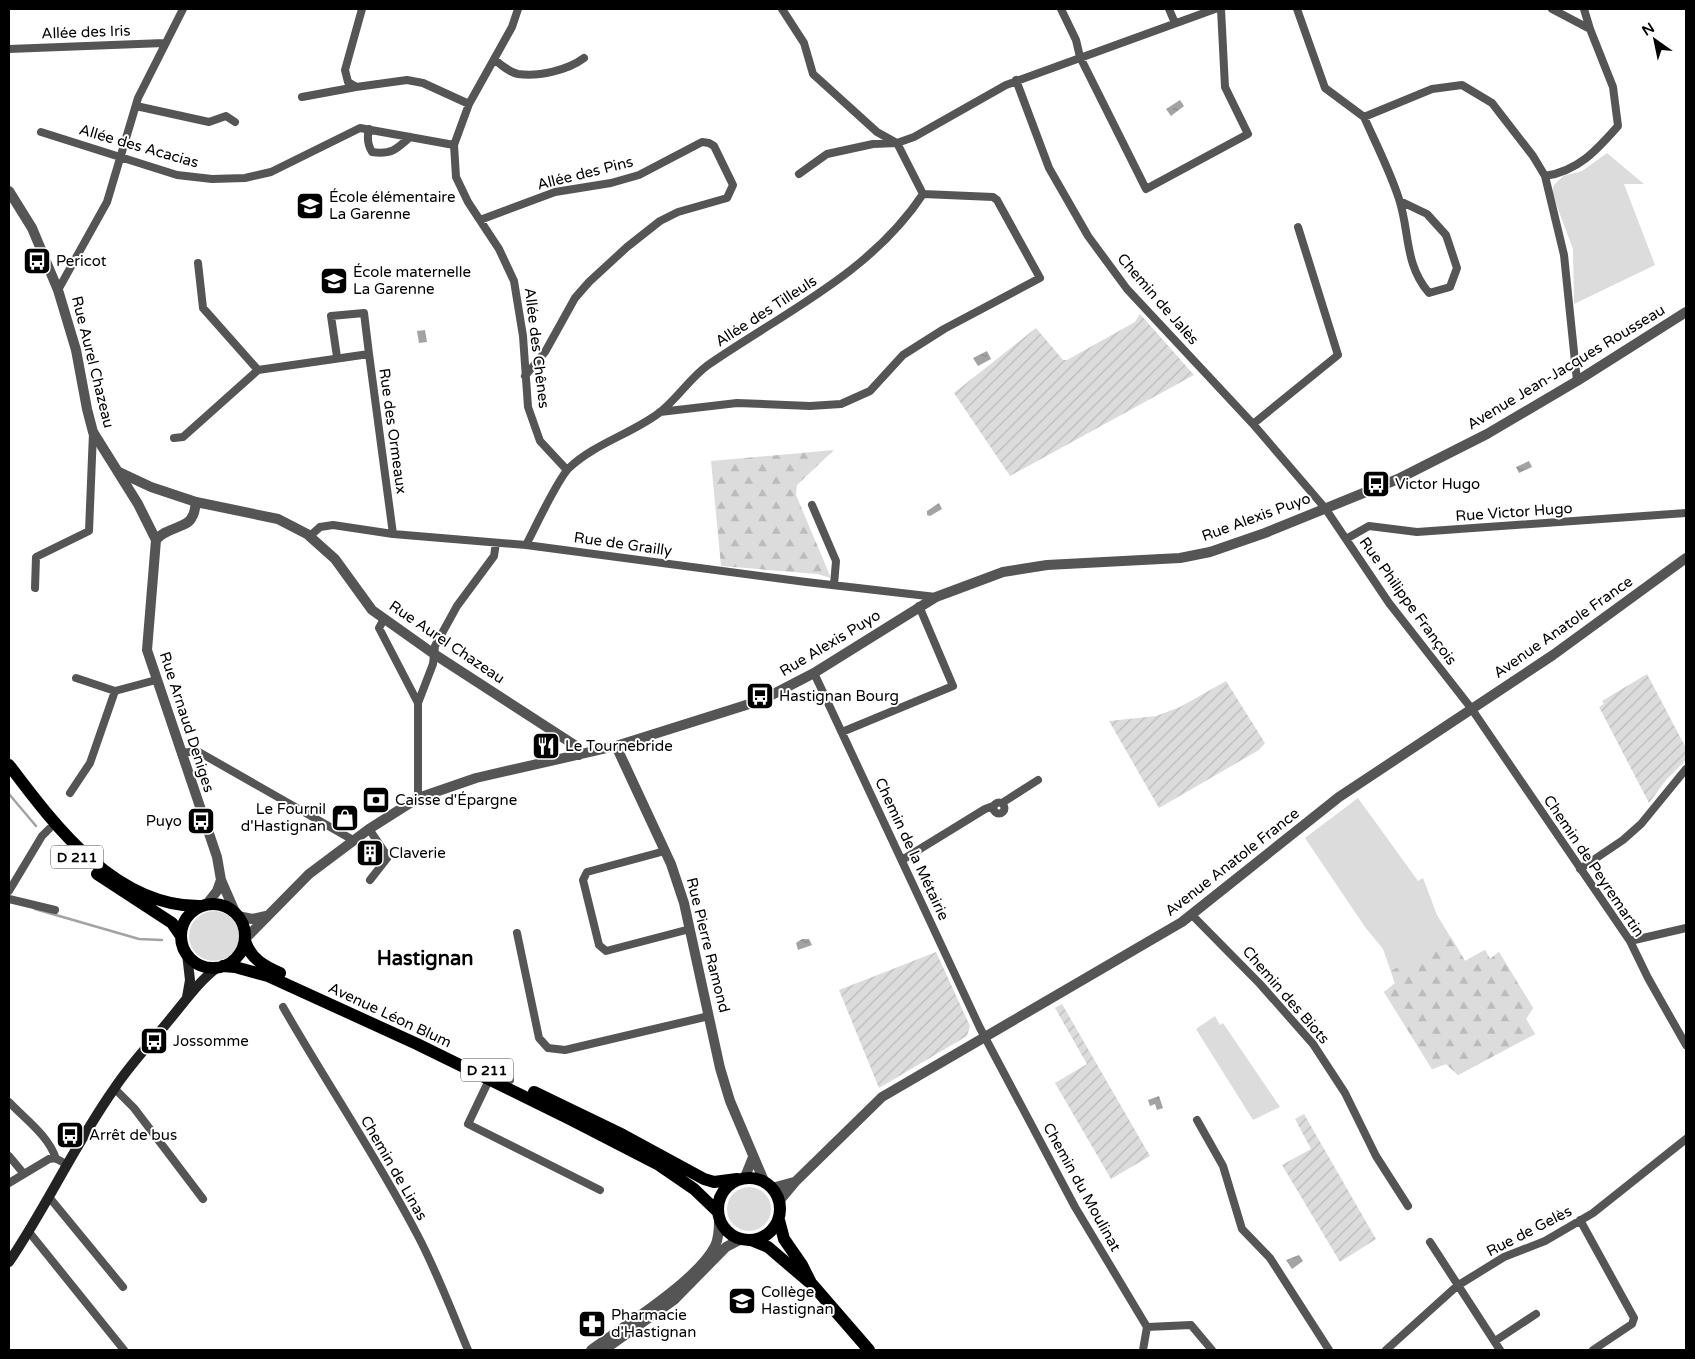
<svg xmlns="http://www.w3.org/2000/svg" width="1695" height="1359" viewBox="0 0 1695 1359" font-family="'Varela Round',sans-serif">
  <defs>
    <pattern id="forest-firs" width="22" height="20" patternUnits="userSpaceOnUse" patternTransform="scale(1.25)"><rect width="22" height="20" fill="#dcdcdc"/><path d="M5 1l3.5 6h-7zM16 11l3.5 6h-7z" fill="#bbb"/></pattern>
    <pattern id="garden-furrows" width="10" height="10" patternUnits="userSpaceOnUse" patternTransform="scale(1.25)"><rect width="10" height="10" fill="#dcdcdc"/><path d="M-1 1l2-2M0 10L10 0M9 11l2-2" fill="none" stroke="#bbb"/></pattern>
    <pattern id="water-ripples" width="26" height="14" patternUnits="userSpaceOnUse" patternTransform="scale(1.25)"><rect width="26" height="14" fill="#a3a3a3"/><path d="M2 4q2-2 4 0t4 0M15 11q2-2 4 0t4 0" fill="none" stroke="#8b8b8b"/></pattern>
  </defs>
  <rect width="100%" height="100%" fill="#fff"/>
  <path fill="#dcdcdc" d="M1607,153l37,31h-20l31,81 -81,39 -1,-55 -21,-56 2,-8 9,-9 19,-5z
    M1358,798l60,83 5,-3 14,37 28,46 20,-11 5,9 9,-7 34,56 -7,11 9,15 -77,41 -12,-11 -14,5 -48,-77 11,-9 -12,-34 -18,-22 -60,-89z
    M189 936a25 25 0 1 1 50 0a25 25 0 1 1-50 0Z
    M1215,1016l5,9 3,-2 57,84 -27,13 -57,-91z
    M727 1209a22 22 0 1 1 44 0a22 22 0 1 1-44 0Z"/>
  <path fill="url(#forest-firs)" d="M834,450l-37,35 -1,10 35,83 -14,-4 -96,-8 -10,-105z
    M1451,937l14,24 20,-11 5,9 9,-7 34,56 -7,11 9,15 -77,41 -12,-11 -14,5 -48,-77 11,-8 -4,-13z"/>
  <path fill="url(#garden-furrows)" d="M1140,314l54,61 -184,101 -56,-83 82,-65 27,32h4l68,-38z
    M1647,674l39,74v12l-20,20 -17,23 -50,-96 5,-3 -2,-3z
    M1226,681l39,62 -6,7 -100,58 -50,-87 47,-5 24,-9z
    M936,952l34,74 -3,10 -88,52 -40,-98z
    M1062,1004l88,152 -39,23 -56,-96 32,-19 -32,-56z
    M1304,1114l72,125 -36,23 -58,-97 29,-16 -16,-30z"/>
  <path fill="url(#water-ripples)" d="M1180,100l4,6 -13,10 -5,-7z
    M425,330l2,12 -8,1 -2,-12z
    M987,351l4,8 -13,7 -5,-8z
    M1529,461l3,6 -13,6 -3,-6z
    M939,503l3,6 -12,7 -3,-1v-4z
    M802,939h7l3,6 -14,5 -2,-7z
    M1159,1096l4,12 -6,2 -2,-6 -5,2 -2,-6z
    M1299,1255l4,6 -11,8 -6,-9z"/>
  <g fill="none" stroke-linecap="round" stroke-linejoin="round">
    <path stroke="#a3a3a3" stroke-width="2.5" d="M9,794l27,32
      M35,909l104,30 23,1"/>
    <path stroke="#555" stroke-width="8" d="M362,9l-17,61 3,12 8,5 51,-7 16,3 46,21
      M518,9l-6,18 -43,77 -15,41 2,32 12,25 31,47 15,32 9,55 5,71 12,34 27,29
      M782,9l22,34 9,31 64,58 18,10
      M1061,9l15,31 4,17 66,132 102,-55 -23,-47 -4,-78
      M1169,9l6,14
      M1297,9l28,79 39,29 68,-28 30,-4 30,18 41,53 12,20 19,79 13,126
      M1552,9l38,20
      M9,49l155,-6
      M494,59c7,6 15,13 24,15 21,3 50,-4 66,-16
      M1016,80l33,88 39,68 39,53 126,135 72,84 64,95 82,105 159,233 18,37 38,67
      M302,97l54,-10
      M136,106l73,16 17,-6 9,6
      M1364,117c12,27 26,54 35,82 11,33 5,65 30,94l21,-6 7,-19 -11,-33 -19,-21 -27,-13
      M369,129c-2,8 -2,15 3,23 19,3 25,-3 38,-15
      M41,132l136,43 35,4 33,-1 26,-6 89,-44 94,17
      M799,174l28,-20 46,-10 24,-1 17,-6 92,-52 209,-76
      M1545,176c33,-5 51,-25 73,-50l-5,-39 -23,-58 -6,-20
      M480,220l75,-28 56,-9 28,-8 63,-33 7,1 5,3 19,39 -6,13 -49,14 -18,9 -33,26 -38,35 -14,16 -30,54 -20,24
      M198,263l5,45 55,62 111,-16 24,180
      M58,290l49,-88 31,-104 45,-89
      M337,357l-6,-41 33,-3 5,41
      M660,412l77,-9 73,3 31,-2 29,-13 33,-36 41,-26 96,-51 -43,-78 -4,-3 -70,-3
      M1253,424l85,-69 -40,-128
      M174,438l9,-1 75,-67
      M812,505l24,56 -2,24
      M310,536l10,-9 13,-2 60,9 133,11 280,37 130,15
      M1346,539l23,-13 48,6 269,-19
      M526,545c9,-17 31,-65 43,-77 25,-24 62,-34 90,-55 18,-14 31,-35 49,-48 75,-52 163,-92 215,-171l-26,-51
      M35,588l1,-31 53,-26 4,-98
      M384,619l-5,9 39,75v95
      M814,673l166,355 95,179 72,120 -4,23
      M76,678l39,13 41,-11
      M418,703l15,-39 2,-18 22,-40 37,-50 2,-13
      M842,732l111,-46 -34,-80
      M181,753l16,-2 156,89
      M70,793l20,-30 25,-72
      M993.5 808a5.5 5.5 0 1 1 11 0a5.5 5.5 0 1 1-11 0Z
      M1002,803l36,-23
      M369,829l19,28 -18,23
      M665,851l-78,21 -4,8 16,65 7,6 84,-22
      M902,860l83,-51 8,-3
      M1580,869l43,-29 18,-16 45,-55
      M9,891l33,-55 7,-7
      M9,899l46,11
      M1192,915l68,69 53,60 32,49 31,63 32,50
      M517,933l22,105 9,10 17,2 144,-34
      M1630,941l56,-13
      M283,1007c44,77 94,150 135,229 19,36 34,76 50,114
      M510,1080h-21l-21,44 132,66
      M114,1088l20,20 69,91
      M9,1102c16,17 40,34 47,57
      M1197,1120l26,46 19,63 28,29 59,92
      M9,1156l15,18
      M9,1183l40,-24 6,-1 11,6
      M49,1197l74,90
      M1580,1220l54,98 -2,6 -39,26
      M29,1232l95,118
      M1430,1242l70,108
      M1147,1327l44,-2 21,25
      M1495,1341l41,-27
      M1386,1350l71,-64 47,-29 41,-16 48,-28 93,-74"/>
    <path stroke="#555" stroke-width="10" d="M9,191l23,37 26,62 18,60 11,59 6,23 45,72 18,36
      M119,472l32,15 45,15 82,17 29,15 28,25 37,51 62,44 142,92 3,9
      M196,502c-1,5 -1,11 -4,15 -4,11 -26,10 -36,23l-9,110 70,207 4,23 14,32
      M616,746l55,118 13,39 36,165 10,33 34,80
      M206,905l11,-14 4,-11
      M238,916l14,3 14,-3
      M245,939l64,-65 60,-45 49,-31 58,-20 140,-32 146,-46 52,-27 122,-76 67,-25 44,-7 133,-7 30,-6 55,-19 133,-54 89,-45 90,-53 109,-69
      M745,1177l8,-20
      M772,1188l22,-6
      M780,1200l15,-18 87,-85 300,-175 157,-125 214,-142 133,-97
      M591,1350c32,-23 107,-70 124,-104 4,-8 4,-17 4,-26
      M604,1350l70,-50 52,-53 15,-8"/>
    <path stroke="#222" stroke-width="10" d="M187,997l3,-17 -3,-26
      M9,1262c38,-56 66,-118 105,-173 17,-26 38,-47 57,-71 15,-18 28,-37 47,-51"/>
    <path stroke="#000" stroke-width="12" d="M9,765c46,61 107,143 193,141
      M97,874l75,49 9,13
      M181 936a32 32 0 1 1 64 0a32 32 0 1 1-64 0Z
      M245,941c6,18 19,25 35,32
      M223,966l12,1 33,9 149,68 153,75 89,46 35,24 24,23
      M534,1092l89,43 81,44 10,3 23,-3
      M718 1209a31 31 0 1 1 62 0a31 31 0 1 1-62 0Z
      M779,1220l5,19 18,26 9,18 58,67
      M751,1240l17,7 41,35"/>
  </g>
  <defs>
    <g id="school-square" transform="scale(1.4375)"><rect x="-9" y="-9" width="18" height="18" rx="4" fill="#000" stroke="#fff"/><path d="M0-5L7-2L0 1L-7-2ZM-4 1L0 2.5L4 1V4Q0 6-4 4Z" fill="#fff"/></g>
    <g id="bus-square" transform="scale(1.4375)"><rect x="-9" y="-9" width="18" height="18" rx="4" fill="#000" stroke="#fff"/><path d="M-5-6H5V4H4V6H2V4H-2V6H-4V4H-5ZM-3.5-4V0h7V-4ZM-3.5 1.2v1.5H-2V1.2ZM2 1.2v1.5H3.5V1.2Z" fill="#fff"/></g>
    <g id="restaurant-square" transform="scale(1.4375)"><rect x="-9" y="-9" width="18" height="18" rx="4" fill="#000" stroke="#fff"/><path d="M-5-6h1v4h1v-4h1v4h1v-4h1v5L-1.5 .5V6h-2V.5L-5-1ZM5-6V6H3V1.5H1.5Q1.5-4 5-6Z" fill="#fff"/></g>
    <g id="bank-square" transform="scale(1.4375)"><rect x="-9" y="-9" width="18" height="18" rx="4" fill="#000" stroke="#fff"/><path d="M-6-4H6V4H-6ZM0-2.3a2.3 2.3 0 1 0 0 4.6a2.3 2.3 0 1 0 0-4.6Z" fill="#fff"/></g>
    <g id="shop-square" transform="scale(1.4375)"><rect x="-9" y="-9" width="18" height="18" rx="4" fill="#000" stroke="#fff"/><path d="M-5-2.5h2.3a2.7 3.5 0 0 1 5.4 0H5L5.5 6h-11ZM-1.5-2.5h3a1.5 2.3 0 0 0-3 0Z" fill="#fff"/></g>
    <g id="building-square" transform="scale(1.4375)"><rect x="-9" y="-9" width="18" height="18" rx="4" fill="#000" stroke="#fff"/><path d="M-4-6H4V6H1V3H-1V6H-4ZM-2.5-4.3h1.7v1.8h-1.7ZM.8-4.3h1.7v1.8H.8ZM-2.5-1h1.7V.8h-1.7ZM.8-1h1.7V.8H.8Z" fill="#fff"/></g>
    <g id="pharmacy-square" transform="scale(1.4375)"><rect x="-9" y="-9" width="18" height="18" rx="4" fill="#000" stroke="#fff"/><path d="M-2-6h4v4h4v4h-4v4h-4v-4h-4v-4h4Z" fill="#fff"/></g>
  </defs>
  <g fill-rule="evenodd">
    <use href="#school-square" x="310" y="206"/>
    <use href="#bus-square" x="37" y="261"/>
    <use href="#school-square" x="334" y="281"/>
    <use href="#bus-square" x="1376" y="484"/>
    <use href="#bus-square" x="760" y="696"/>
    <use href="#restaurant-square" x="546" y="746"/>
    <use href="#bank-square" x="376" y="800"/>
    <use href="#shop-square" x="345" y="818"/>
    <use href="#bus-square" x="201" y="821"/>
    <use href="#building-square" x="370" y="853"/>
    <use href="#bus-square" x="154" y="1041"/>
    <use href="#bus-square" x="70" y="1135"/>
    <use href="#school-square" x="742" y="1301"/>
    <use href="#pharmacy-square" x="592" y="1324"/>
  </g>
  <g text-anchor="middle" stroke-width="4" stroke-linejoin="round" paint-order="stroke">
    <g fill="#fff" stroke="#4c4c4c" stroke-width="1">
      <rect x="51" y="845.5" width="52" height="23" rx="4"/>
      <rect x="461" y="1058.5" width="52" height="23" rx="4"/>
    </g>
    <g font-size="14" font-weight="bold" fill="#000">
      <text x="77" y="862">D 211</text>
      <text x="487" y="1075">D 211</text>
    </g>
    <g font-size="15" fill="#000" stroke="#fff">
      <text transform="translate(86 32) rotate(-2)" y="5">Allée des Iris</text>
      <text transform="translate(139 146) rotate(16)" y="5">Allée des Acacias</text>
      <text transform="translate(585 173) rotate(-14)" y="5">Allée des Pins</text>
      <text transform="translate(1158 299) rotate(49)" y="5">Chemin de Jalès</text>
      <text transform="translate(766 311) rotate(-33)" y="5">Allée des Tilleuls</text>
      <text transform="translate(537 348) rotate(83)" y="5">Allée des Chênes</text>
      <text transform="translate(93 362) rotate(76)" y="5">Rue Aurel Chazeau</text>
      <text transform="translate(1566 367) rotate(-31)" y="5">Avenue Jean-Jacques Rousseau</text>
      <text transform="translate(393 431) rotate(82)" y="5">Rue des Ormeaux</text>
      <text transform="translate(1514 512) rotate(-4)" y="5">Rue Victor Hugo</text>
      <text transform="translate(1256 517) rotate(-20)" y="5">Rue Alexis Puyo</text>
      <text transform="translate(623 544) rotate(8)" y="5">Rue de Grailly</text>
      <text transform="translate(1408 601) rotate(54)" y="5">Rue Philippe François</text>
      <text transform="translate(1563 627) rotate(-35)" y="5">Avenue Anatole France</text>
      <text transform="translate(447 642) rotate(34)" y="5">Rue Aurel Chazeau</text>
      <text transform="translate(830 643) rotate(-31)" y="5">Rue Alexis Puyo</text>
      <text transform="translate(187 722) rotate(72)" y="5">Rue Arnaud Deniges</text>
      <text transform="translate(912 849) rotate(65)" y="5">Chemin de la Métairie</text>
      <text transform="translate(1232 862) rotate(-38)" y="5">Avenue Anatole France</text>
      <text transform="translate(1594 866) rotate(56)" y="5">Chemin de Peyremartin</text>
      <text transform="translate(708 945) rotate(76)" y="5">Rue Pierre Ramond</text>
      <text transform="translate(1286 995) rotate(49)" y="5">Chemin des Biots</text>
      <text transform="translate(390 1015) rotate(25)" y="5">Avenue Léon Blum</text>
      <text transform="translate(394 1168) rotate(60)" y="5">Chemin de Linas</text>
      <text transform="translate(1082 1187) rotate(61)" y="5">Chemin du Moulinat</text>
      <text transform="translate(1529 1231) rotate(-27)" y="5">Rue de Gelès</text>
    </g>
    <g font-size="15" fill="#000" stroke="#fff" text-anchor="start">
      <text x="329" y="202">École élémentaire<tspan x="329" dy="17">La Garenne</tspan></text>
      <text x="56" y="266">Pericot</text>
      <text x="353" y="277">École maternelle<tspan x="353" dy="17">La Garenne</tspan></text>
      <text x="1395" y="489">Victor Hugo</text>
      <text x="779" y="701">Hastignan Bourg</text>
      <text x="565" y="751">Le Tournebride</text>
      <text x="395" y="805">Caisse d'Épargne</text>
      <text x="326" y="814" text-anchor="end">Le Fournil<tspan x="326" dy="17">d'Hastignan</tspan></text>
      <text x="182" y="826" text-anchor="end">Puyo</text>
      <text x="389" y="858">Claverie</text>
      <text x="173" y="1046">Jossomme</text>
      <text x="89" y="1140">Arrêt de bus</text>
      <text x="761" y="1297">Collège<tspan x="761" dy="17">Hastignan</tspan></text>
      <text x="611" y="1320">Pharmacie<tspan x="611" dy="17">d'Hastignan</tspan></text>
    </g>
    <g font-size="20" font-weight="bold" fill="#000" stroke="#fff">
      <text x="425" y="965">Hastignan</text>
    </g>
  </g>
  <rect width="1695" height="1359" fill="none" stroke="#000000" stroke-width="20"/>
  <g transform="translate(1655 40) rotate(327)" stroke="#ffffff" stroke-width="4" paint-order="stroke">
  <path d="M0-4L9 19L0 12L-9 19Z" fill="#000000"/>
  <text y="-8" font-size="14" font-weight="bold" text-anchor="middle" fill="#000000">N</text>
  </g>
</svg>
